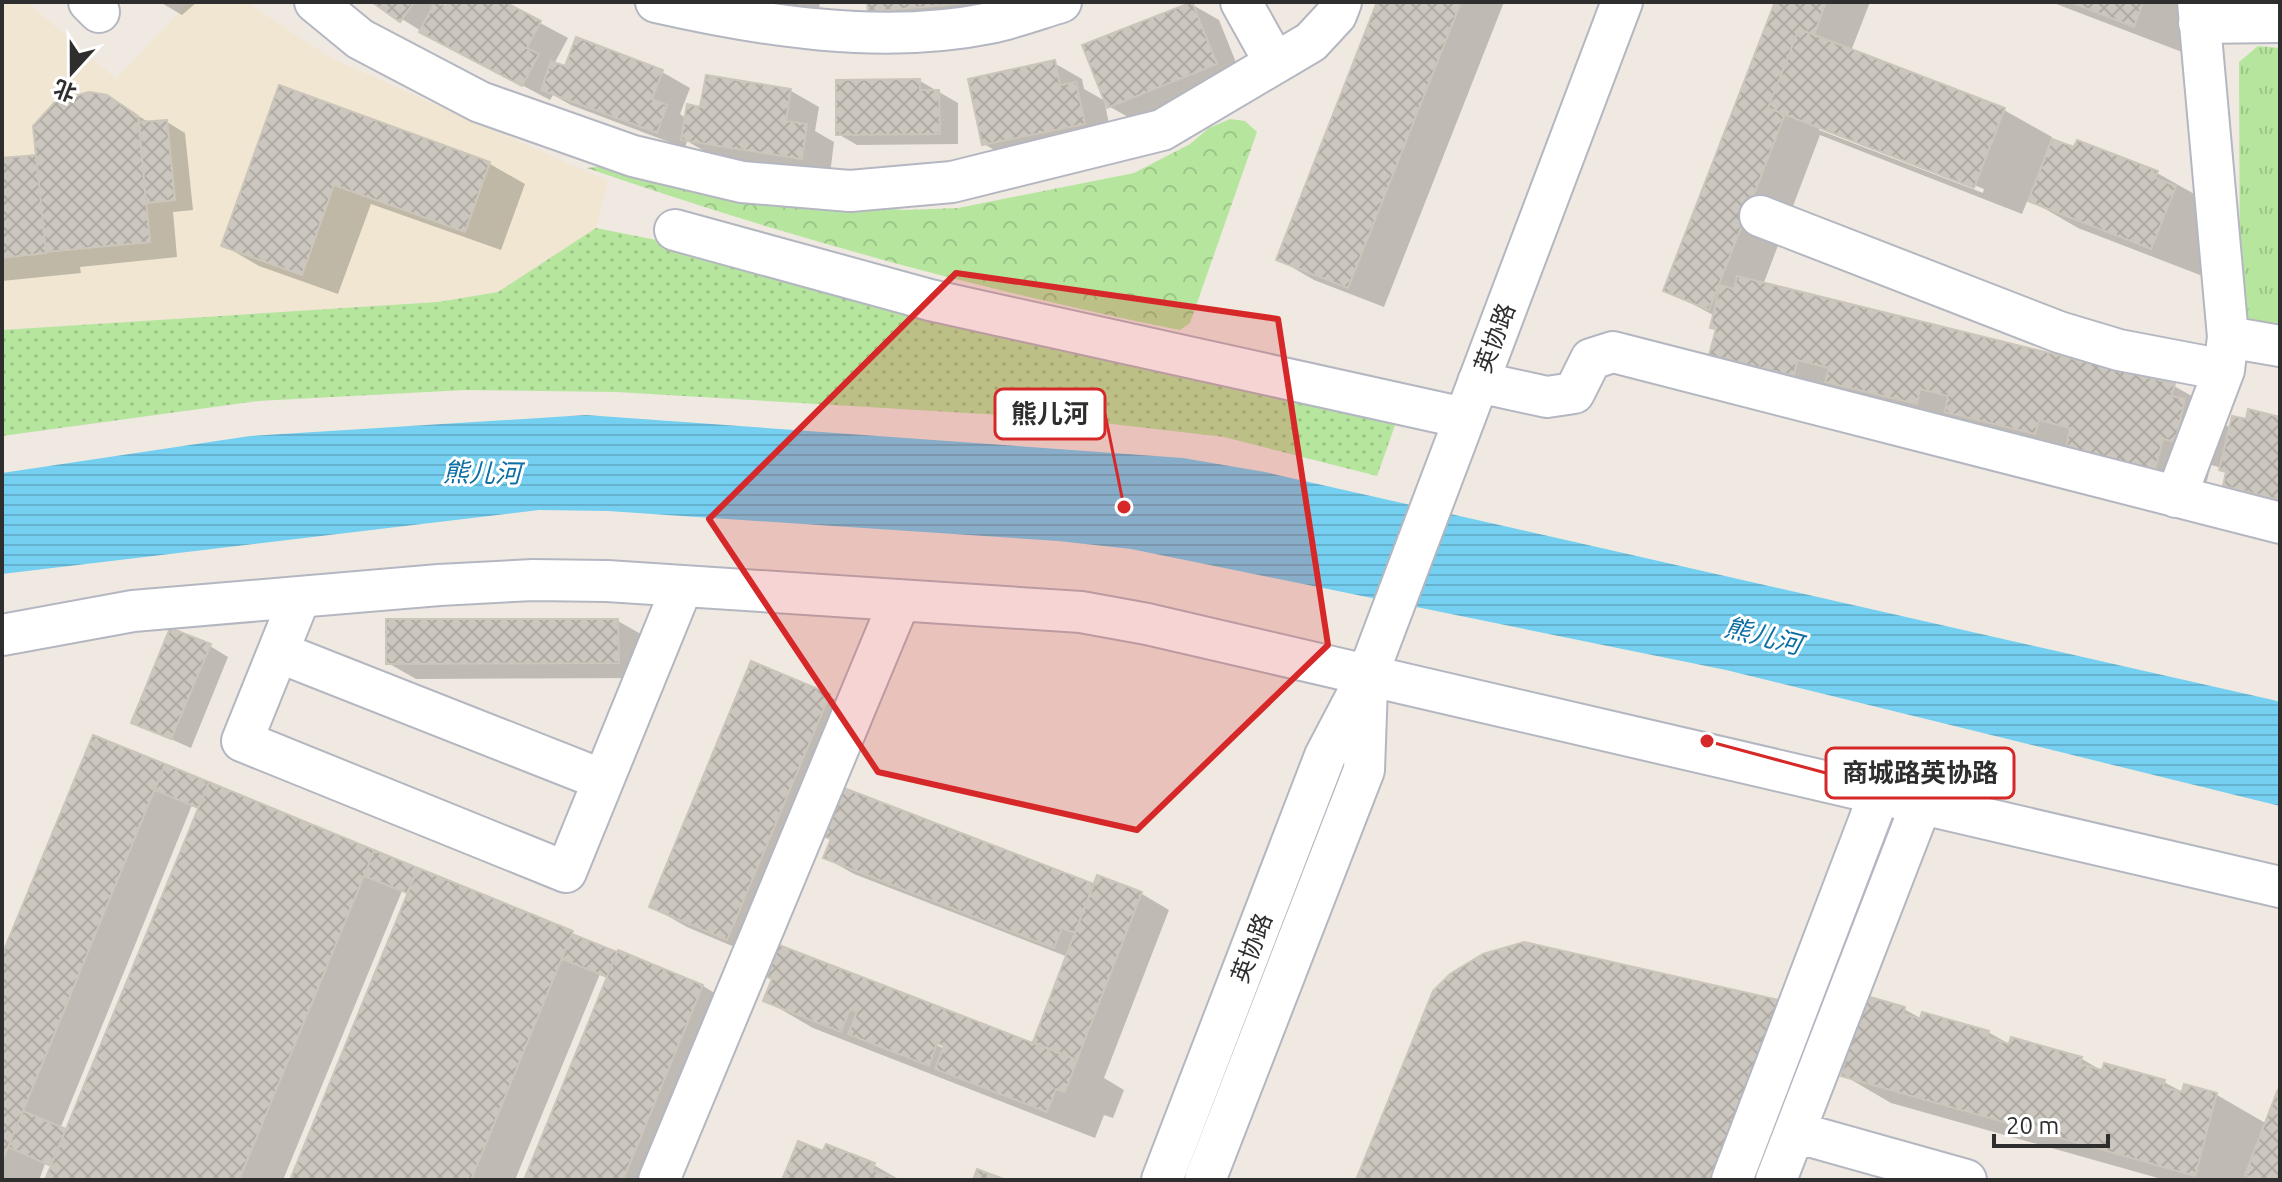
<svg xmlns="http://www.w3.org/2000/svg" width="2282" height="1182" viewBox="0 0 2282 1182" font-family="Ubuntu,'Noto Sans SC',sans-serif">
  <defs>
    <pattern id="grass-tufts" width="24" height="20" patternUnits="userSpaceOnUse" patternTransform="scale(2)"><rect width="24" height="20" fill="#b6e59e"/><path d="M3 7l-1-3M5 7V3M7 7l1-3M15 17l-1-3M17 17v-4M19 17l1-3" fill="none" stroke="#9dc588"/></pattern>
    <pattern id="forest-crowns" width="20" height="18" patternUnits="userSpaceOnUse" patternTransform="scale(2)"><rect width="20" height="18" fill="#b6e59e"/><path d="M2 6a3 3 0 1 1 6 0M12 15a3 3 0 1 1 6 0" fill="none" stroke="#9dc588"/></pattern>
    <pattern id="park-dots" width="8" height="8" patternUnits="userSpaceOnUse" patternTransform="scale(2)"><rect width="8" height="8" fill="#b6e59e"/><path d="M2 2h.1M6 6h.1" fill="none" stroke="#9dc588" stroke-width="1.8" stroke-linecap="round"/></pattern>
    <pattern id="water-rules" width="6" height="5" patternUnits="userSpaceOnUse" patternTransform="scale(2)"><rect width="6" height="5" fill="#75cff0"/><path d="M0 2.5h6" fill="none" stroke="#66b2ce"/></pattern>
    <pattern id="building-cross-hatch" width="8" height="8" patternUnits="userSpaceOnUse" patternTransform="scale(2)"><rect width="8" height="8" fill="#cbc7bf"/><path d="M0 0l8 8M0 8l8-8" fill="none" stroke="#afaba4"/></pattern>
  </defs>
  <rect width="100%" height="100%" fill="#efe9e1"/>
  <path fill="#f0e6d1" d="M2,2h25l89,77 73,-77h57l85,56 277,123 -12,47 -98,64 -60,10 -436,28z"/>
  <path fill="url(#grass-tufts)" d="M2258,46l22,2v289l-22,-7 -18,-18 -1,-250z"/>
  <path fill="url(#forest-crowns)" d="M1230,119l15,2 12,11 -67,191 -10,7c-201,-40 -400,-95 -593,-162l26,-3 199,37 92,8 54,-2 176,-35 56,-29 19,-16z"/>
  <path fill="url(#park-dots)" d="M596,228l101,20 701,169 -21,59 -153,-39 -155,-18 -453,-27 -151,-2 -207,11 -256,35v-106l436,-28 60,-10z"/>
  <path fill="url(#water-rules)" d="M586,415l597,43 82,14 1008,228 7,2v104l-554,-136 -595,-121 -73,-8 -450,-30 -69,-1 -537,64v-101l248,-37z"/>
  <path fill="#0003" fill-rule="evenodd" d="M160,2h37l-15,13z
    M375,2h61l12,6 4,-6h49l67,36 -14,26 12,5 96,3 28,16 -10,26 7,5 15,-10 5,-32 84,14 28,16 -4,24 19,11 -4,32 -119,-19 -24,-14 -2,7 -114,-43 -18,-10 -3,5 -121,-64z
    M719,2h101l-2,18z
    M869,2h114l1,10 -95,10 -19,-11z
    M1380,2h124l-120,305 -70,-27 -36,-21z
    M1777,2h93l-19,49 153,59 48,27 -1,4 106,32 48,27 18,16 -23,59 -122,-47 -50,-29 -6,15 -202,-79 -57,150 411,101 48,27 -2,9 11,6 17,-7 32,-2v95l-55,-29 3,-12 -6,-5 -11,-3 -8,31 -208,-58 -28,-16 -2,8 -205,-48 -48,-28 5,-24 -2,-14 -49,-26zM1819,125l165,64 -1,4 -164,-63z
    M2051,2h150l-19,50z
    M1191,4l28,16 24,60 -106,42 -32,-18 7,35 -100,21 -28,-16 70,-81 28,16 2,10 23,13z
    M920,81l38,22v41l-101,1 -19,-11z
    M280,88l210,76 35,20 -24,66 -130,-46 -33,90 -79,-28 -36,-21z
    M72,96l35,1 43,26 17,-1 18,11 8,77 -20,2 4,45 -97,10 1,6 -79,8v-121l36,-3 19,-55z
    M618,621l28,16v41l-230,1 -28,-16z
    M210,646l18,11 -37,91 -58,-26z
    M829,696l36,21 -102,242 -76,-32 -35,-20z
    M94,737l478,196 20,11 111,42 35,21 -71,173h-141l83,-202 -9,-4 -85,206h-223l118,-286 -8,-3 -119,289h-236l6,-13 -8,-3 -6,16h-37v-219zM192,805l8,4 -133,323 -7,-3z
    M826,858l269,29 4,-10 43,17 27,16 -65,168 20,12 -11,28 -9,-3 -9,23 -282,-110 -48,-28 9,-21 271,68 -10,-5 33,-85 -214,-83zM928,1040l18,6v4z
    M1787,1004l36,20 -64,156h-401z
    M1904,1009l18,10 66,13 23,13 1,-5 70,19 22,13 60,10 20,11 2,-7 31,9 50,29 13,-32v88h-22l-8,-4 -1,4h-84l-274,-77 -48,-28z
    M824,1154l50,11 26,15h-115z"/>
  <path fill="url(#building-cross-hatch)" stroke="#cbc5ba" stroke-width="2" d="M372,2h42l-14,20z
    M435,2l12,4 2,-4h56l36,19 -14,27 12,6 -17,32 -103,-54z
    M730,2h70l-1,9z
    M867,2h99v1l-98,9z
    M1192,2l25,62 -110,44 -25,-63z
    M1377,2h84l-113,286 -72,-28z
    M1775,2h51l-12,33 -15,-6 -31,79 17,6 -76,196 -46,-19z
    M2070,2h73l-9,25z
    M1799,29l206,79 -31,80 -206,-80z
    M576,37l87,33 -11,29 15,6 -10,28 -116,-43 10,-29 14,5z
    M1055,60l5,25 16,-3 9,42 -103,21 -14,-66z
    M706,75l85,14 -5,32 21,3 -5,35 -121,-19 6,-36 13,3z
    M920,79v11h19l1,44 -104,1v-55z
    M279,85l211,77 -25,70 -131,-47 -32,90 -81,-29z
    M89,92l18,3 31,21 12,126 -104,10 -13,-126 23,-25z
    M167,120l8,80 -29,3 -7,-81z
    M2052,139l22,8 3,-7 81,31 -3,7 21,8 -25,63 -123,-48z
    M36,155l10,98 -44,5v-100z
    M1737,276l438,108 -4,12 14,3 -10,43 -12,-3 -8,31 -89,-22 4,-20 -31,-8 -4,14 -90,-22 3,-16 -28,-7 -3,15 -92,-22 4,-14 -32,-8 -3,16 -85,-21 7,-26 -6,-1 10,-43 14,4z
    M2248,409l32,8v83l-57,-14 3,-14 -7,-2 13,-54 14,3z
    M386,619h232l1,44 -233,1z
    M170,628l41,16 -40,95 -40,-16z
    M751,661l79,33 -103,246 -78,-33z
    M93,735l72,29 -163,398v-207z
    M165,764l44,18 -11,26 -43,-18z
    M209,782l165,68 -10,26 -125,304h-194z
    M844,788l250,96 -19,49 -13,-5 -8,20 -231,-90 8,-19 -6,-2z
    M374,850l44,18 -11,25 -43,-17z
    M418,868l155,63 -102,249h-181z
    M1097,875l45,17 -65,168 -44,-18z
    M572,934l45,18 -10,25 -45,-18z
    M1524,942l264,60 -73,178h-359l77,-189 17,-17 33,-20z
    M779,945l298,115 -12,32 -9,-3 -9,23 -112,-43 9,-23 -7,-3 -8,23 -81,-32 9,-22 -7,-3 -9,23 -78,-31 9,-22 -5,-2z
    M618,950l85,35 -80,195h-99z
    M1863,995l42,12 -2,7 17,5 2,-7 67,19 -2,6 22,7 2,-7 71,20 -2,7 22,6 2,-7 61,17 -2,7 19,5 2,-8 33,9 -22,83 -354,-100z
    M2278,1089l2,91h-22l-13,-5z
    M23,1111l43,18 -15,37 -43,-19z
    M798,1141l25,10 3,-7 49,19 -3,7 26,10h-116z
    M977,1169l29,11h-33z"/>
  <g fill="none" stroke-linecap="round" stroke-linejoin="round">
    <g stroke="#b4b7c1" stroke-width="44">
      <path id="minor" d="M89,2l10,10
        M315,2l45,37 120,63 153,54 109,26 108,9 102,-9 210,-52 149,-88 25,-27 5,-13
        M656,2c106,24 227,43 334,21 24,-5 48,-14 71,-21
        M1241,2l34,61
        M2199,23l81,-1
        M1760,216l299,116 60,18 105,20
        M675,230l255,70 534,118
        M2228,337l52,9
        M1478,382l69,15 27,-4 17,-34 22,-7 667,171
        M2176,497l48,-127 4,-33 -30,-335
        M300,597l-58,144 324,131 116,-285
        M2,635l131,-24 306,-26 94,-5 74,1 474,31 66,12 1133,263
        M278,652l325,128
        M1795,1132l171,48
        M659,1180l241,-580
        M1162,1180l163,-424 43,-82 254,-672
        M1205,1180l159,-410 3,-84
        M1732,1180l148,-388
        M1776,1180l146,-378"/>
    </g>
    <use href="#minor" stroke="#fff" stroke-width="40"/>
  </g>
  <path fill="#d62828" fill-opacity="0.2" stroke="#d62828" stroke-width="6" stroke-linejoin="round" d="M956,273l322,46 50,326 -191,185 -259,-58 -169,-253z"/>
  <g text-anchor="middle" stroke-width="6" stroke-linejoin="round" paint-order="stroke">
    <g font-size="24" fill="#2e2e2e" stroke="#fff">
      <text transform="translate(1495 338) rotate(-69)" y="8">英协路</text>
      <text transform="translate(1252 948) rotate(-69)" y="8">英协路</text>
    </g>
    <g font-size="26" font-style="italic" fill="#0d6fa3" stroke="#fff">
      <text transform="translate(482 473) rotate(1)" y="9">熊儿河</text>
      <text transform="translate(1763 636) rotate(14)" y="9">熊儿河</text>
    </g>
  </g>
  <path fill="none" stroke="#d62828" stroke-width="3" d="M1124 507L1105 414M1707 741L1826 773"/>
  <g fill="#d62828" stroke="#fff" stroke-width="3">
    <circle cx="1124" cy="507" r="8"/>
    <circle cx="1707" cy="741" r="8"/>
  </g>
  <g fill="#fff" stroke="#d62828" stroke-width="3">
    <rect x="995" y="389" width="110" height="50" rx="8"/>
    <rect x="1826" y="748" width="188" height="50" rx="8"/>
  </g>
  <g font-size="26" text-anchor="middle" font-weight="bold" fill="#2e2e2e">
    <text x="1050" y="423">熊儿河</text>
    <text x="1920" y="782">商城路英协路</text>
  </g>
  <rect width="2282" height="1182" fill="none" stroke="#2e2e2e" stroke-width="8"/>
  <g transform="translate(72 72) rotate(201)" stroke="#ffffff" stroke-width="6" paint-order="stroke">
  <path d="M0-6L14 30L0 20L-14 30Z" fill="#2e2e2e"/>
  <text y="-12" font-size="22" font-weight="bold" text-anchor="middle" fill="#2e2e2e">北</text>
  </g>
  <path d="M1994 1134v12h114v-12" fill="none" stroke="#2e2e2e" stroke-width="4"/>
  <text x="2006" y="1134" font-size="24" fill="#2e2e2e" stroke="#ffffff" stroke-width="6" paint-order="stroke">20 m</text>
</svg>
